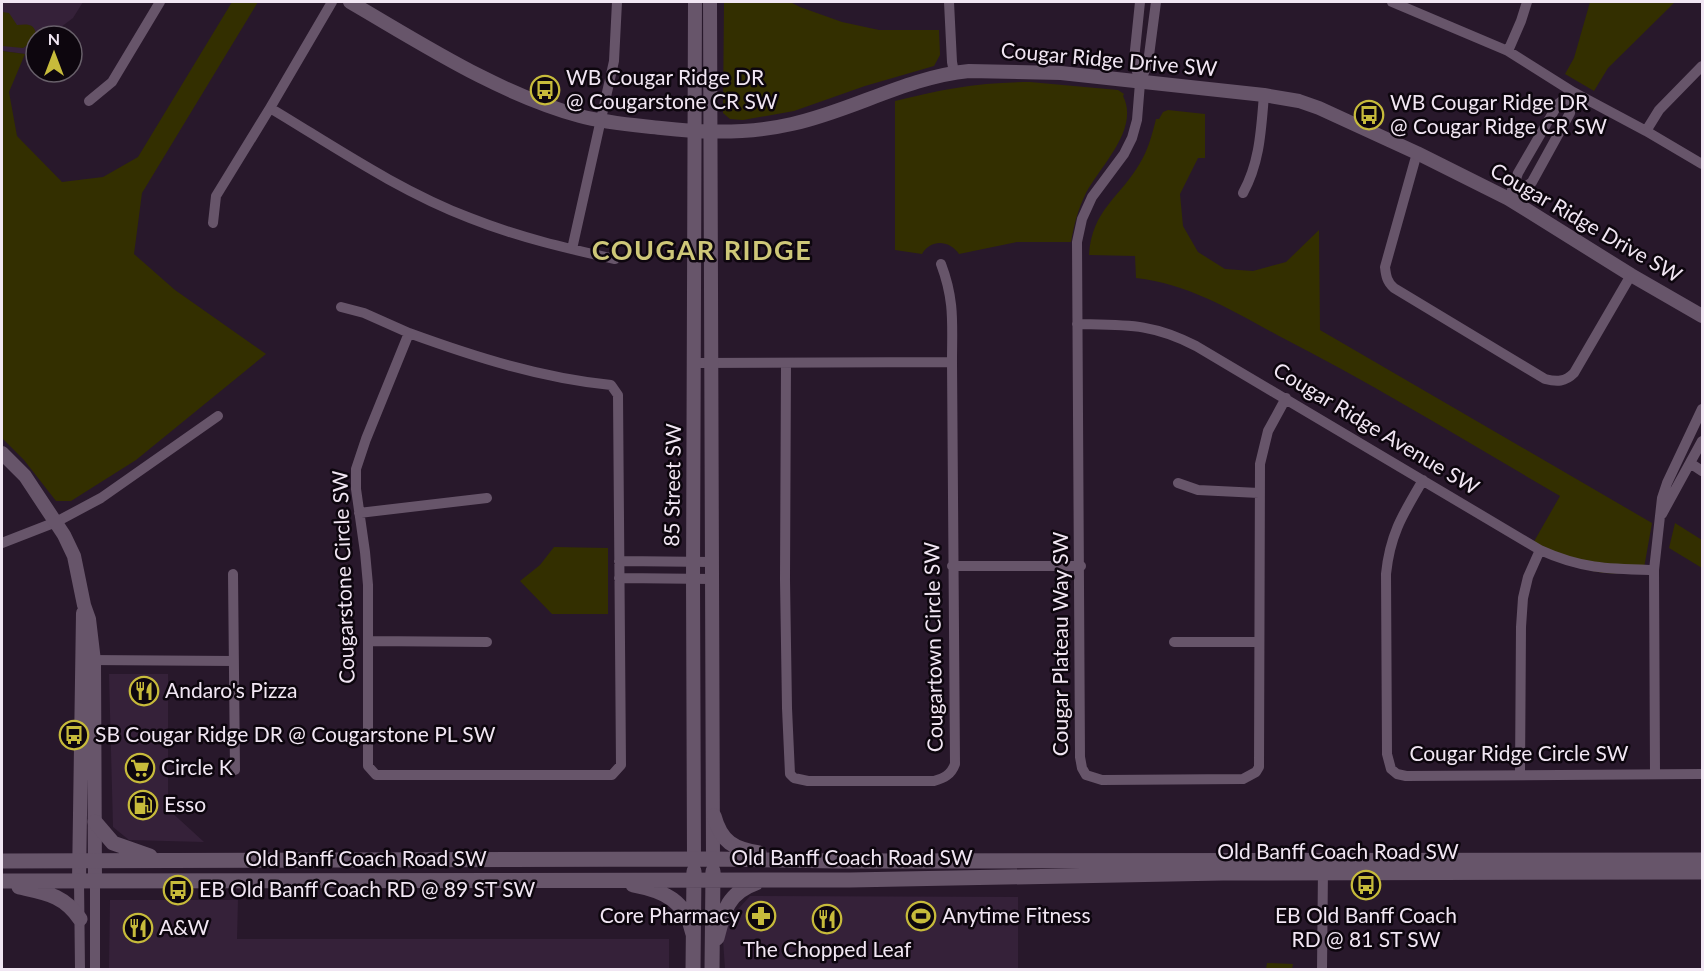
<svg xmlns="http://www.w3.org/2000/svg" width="1704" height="971" viewBox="0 0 1704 971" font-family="Lato,sans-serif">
  <rect width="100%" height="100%" fill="#28182b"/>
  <path fill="#352139" d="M2,2h81l-10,16 -24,18h-13v10l-11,8 -23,-3z
    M109,674h59v135l36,33 -75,-2 -16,-13z
    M750,896l268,1v72h-293l-2,-29 7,-22z
    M110,900h128l-1,39h432v30l-560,1z"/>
  <path fill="#332f00" d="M232,2h26l-116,191 -8,61 41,36 91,64 -130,106 -65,41h-15l-32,-41 -22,-22v-387l23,3 -16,38 8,44 45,46 41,-5 35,-20z
    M724,2h66l10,5 42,15 37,8h60l1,25 -6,11 -69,20 -71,25 -51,9 -13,-1 -7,-6z
    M1590,2h85l-67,66 -14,23 -29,-17 9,-16z
    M2,12l7,1 8,12c10,-1 18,-2 19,10l-4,7 -9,6 -21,-2z
    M1030,82l88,8 6,4 -1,2c17,33 -23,70 -37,97 -8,16 -12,32 -15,49h-54l-58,12c-10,-14 -28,-15 -37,0l-27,-4v-149c47,-12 85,-19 135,-19z
    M1168,110l37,4v44h-7l-18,36 3,32 15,26 27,17 28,2 33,-9 33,-32 1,100 332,193 -8,45c-43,15 -75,-4 -112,-23l28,-49c-93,-54 -185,-111 -281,-160 -46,-25 -90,-52 -143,-58l-1,-22 -46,-1c3,-46 31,-57 51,-92 8,-13 12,-28 16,-44h3l4,-7z
    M1675,523l27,17v28l-33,-20z
    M554,547l54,1v66h-56l-32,-33 20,-16z
    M1267,963l26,1 -1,5h-26z"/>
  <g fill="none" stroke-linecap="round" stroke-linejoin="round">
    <path stroke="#67556a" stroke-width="10" d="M949,2l3,60 2,10
      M1140,2l-6,58 6,23 -3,37 -5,18 -8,16 -32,43 -10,22 -5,23 3,515 2,11 4,7 16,5 141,-1 13,-7 3,-5 1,-303 8,-33 18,-33
      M1392,2l116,49 65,41 73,39 56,33
      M1508,51l13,-30 6,-19
      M1140,82l8,-19 8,-61
      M89,101l23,-19 48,-80
      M270,108c65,39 129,83 200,110 48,19 95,30 145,41
      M1646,131l13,-21 43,-44
      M1417,153l-32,114c1,9 2,15 9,21l151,91c12,3 20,3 29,-6l57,-98
      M1243,193c17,-31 18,-63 21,-98
      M1509,199l23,-17 38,-69 3,-21
      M1509,199l9,-26 40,-69 15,-12
      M213,223l3,-27 54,-88 62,-106
      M572,249l42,-188 3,-59
      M941,264c14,37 11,60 11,98
      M341,307l23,6 45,20
      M1077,324c49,1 75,-1 119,22l344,204c42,19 69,19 114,20
      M409,333c66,24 132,45 202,52l7,10 3,370 -9,10h-236l-8,-9v-181l-3,-33 -9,-63v-20l10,-30z
      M695,363l257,-1 3,402c-4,11 -11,14 -21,17h-126l-14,-3 -4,-4 -3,-66 -2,-128 1,-217
      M1690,463l12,8
      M1423,480c-20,34 -33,54 -37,94l1,180 4,15 6,5 9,2 296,-2
      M1178,483l20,7 61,3
      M359,513l128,-15
      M1662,514l40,-73
      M2,543l54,-21 45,-24 117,-82
      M619,561l93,1
      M952,566h129
      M233,574l2,196
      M619,578l93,1
      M369,641l118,1
      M1174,642h85
      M88,660l146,1
      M1655,773l-1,-203 8,-72 5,-15 35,-74
      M1520,774l1,-147 2,-29 5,-21 12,-27
      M79,881l1,89
      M95,970v-89
      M1322,970l1,-103"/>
    <path stroke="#67556a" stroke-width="14" d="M350,2c74,43 147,91 230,114 26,7 54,9 81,12 43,5 88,6 131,-4 60,-13 115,-47 177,-53l92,2 203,22 35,6 20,7 98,45 92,46 122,76 71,41
      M710,2l3,857
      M2,453l23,23 39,59 10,21 10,49 5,14 5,42 1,220
      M694,859l-1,-280 2,-577
      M79,881l4,-268"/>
    <path stroke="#67556a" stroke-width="15" d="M714,816c7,26 20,33 45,37
      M95,822l18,21 37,13
      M2,861l711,-2 125,2 864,-1
      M2,881l848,-1 373,-7 479,-1
      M633,885c32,6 53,16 60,49
      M19,887c27,6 45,8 61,32
      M717,938c7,-28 11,-45 39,-55
      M693,970l1,-99
      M712,970l1,-99"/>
  </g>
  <defs>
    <g id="bus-ring" transform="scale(1.5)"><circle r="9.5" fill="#0d060e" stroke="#c7bb3b" stroke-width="1.5"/><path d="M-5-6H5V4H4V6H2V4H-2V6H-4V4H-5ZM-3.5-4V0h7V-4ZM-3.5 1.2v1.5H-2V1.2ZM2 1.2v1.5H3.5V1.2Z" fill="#c7bb3b"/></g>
    <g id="restaurant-ring" transform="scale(1.5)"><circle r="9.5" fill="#0d060e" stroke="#c7bb3b" stroke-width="1.5"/><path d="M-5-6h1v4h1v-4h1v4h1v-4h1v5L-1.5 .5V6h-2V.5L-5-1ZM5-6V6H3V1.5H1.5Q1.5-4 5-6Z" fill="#c7bb3b"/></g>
    <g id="supermarket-ring" transform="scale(1.5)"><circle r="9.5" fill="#0d060e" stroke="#c7bb3b" stroke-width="1.5"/><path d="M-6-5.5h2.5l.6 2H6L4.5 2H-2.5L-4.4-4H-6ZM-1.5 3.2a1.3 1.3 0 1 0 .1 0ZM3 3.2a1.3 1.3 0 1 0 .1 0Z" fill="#c7bb3b"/></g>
    <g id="fuel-ring" transform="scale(1.5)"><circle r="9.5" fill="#0d060e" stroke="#c7bb3b" stroke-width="1.5"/><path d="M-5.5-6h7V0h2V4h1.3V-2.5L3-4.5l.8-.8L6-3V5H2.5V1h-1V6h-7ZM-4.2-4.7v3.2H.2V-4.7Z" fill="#c7bb3b"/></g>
    <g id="pharmacy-ring" transform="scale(1.5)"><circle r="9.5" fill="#0d060e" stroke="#c7bb3b" stroke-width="1.5"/><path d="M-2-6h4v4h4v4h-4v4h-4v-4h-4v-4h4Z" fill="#c7bb3b"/></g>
    <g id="stadium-ring" transform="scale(1.5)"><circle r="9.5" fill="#0d060e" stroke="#c7bb3b" stroke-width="1.5"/><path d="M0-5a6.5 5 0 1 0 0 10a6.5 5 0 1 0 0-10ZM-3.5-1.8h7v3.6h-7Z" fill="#c7bb3b"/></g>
  </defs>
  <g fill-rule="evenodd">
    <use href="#bus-ring" x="545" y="90"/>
    <use href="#bus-ring" x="1369" y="115"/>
    <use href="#restaurant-ring" x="144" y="691"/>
    <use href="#bus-ring" x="74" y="735"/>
    <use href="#supermarket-ring" x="140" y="768"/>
    <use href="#fuel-ring" x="143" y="805"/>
    <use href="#bus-ring" x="1366" y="885"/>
    <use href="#bus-ring" x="178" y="890"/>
    <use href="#pharmacy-ring" x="761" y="916"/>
    <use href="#stadium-ring" x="921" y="916"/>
    <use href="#restaurant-ring" x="827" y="919"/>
    <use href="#restaurant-ring" x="138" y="928"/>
  </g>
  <g text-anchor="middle" stroke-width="5" stroke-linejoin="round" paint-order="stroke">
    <g font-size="21" fill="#f1e6f3" stroke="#0d060e">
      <text transform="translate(1109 60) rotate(5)" y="7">Cougar Ridge Drive SW</text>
      <text transform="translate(1586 223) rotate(30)" y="7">Cougar Ridge Drive SW</text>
      <text transform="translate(1376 429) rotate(31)" y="7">Cougar Ridge Avenue SW</text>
      <text transform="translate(673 485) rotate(-89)" y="7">85 Street SW</text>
      <text transform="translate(344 577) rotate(-92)" y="7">Cougarstone Circle SW</text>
      <text transform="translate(1061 644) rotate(-90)" y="7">Cougar Plateau Way SW</text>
      <text transform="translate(934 647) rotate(-91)" y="7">Cougartown Circle SW</text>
      <text x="1519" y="761">Cougar Ridge Circle SW</text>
      <text x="1338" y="859">Old Banff Coach Road SW</text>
      <text x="852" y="865">Old Banff Coach Road SW</text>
      <text x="366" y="866">Old Banff Coach Road SW</text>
    </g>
    <g font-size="21" fill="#f1e6f3" stroke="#0d060e" text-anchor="start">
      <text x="566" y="85">WB Cougar Ridge DR<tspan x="566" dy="24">@ Cougarstone CR SW</tspan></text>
      <text x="1390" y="110">WB Cougar Ridge DR<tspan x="1390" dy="24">@ Cougar Ridge CR SW</tspan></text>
      <text x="165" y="698">Andaro's Pizza</text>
      <text x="95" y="742">SB Cougar Ridge DR @ Cougarstone PL SW</text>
      <text x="161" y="775">Circle K</text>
      <text x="164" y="812">Esso</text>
      <text x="199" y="897">EB Old Banff Coach RD @ 89 ST SW</text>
      <text x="740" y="923" text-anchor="end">Core Pharmacy</text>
      <text x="942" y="923">Anytime Fitness</text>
      <text x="1366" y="923" text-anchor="middle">EB Old Banff Coach<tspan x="1366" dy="24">RD @ 81 ST SW</tspan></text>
      <text x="159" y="935">A&amp;W</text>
      <text x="827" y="957" text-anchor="middle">The Chopped Leaf</text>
    </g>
    <g font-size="27" font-weight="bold" letter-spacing="1.5" fill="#cec778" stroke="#0d060e">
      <text x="702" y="260">COUGAR RIDGE</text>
    </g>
  </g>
  <rect width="1704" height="971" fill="none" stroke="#f1e6f3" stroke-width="6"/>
  <g transform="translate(54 54)"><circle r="28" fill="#0d060e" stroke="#68606a" stroke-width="1.5"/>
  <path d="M0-4.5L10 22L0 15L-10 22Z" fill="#c7bb3b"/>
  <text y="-9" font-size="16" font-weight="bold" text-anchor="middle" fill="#f1e6f3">N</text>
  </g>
</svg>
